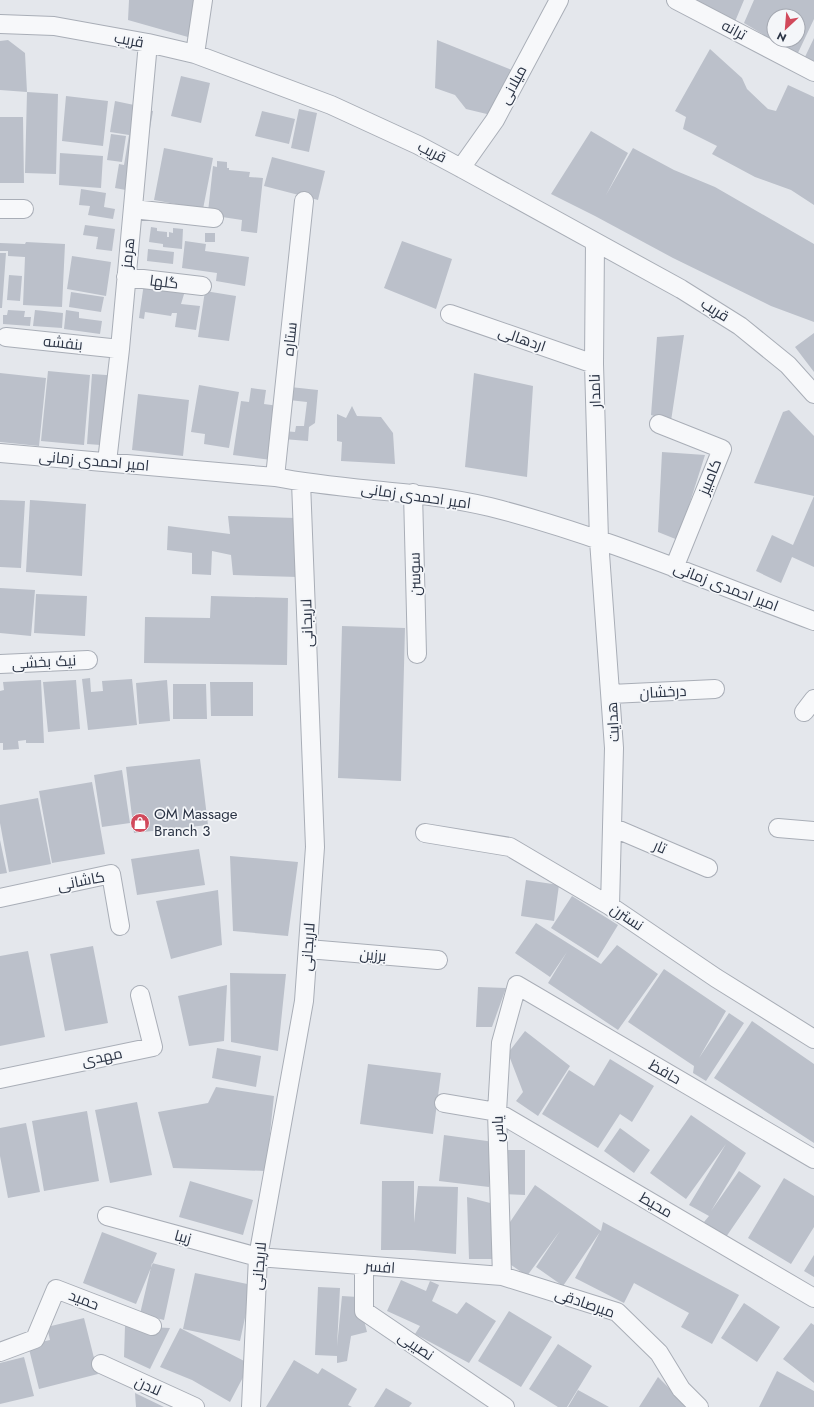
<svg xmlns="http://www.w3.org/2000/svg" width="814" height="1407" viewBox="0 0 814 1407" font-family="Jost,Cairo,sans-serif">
  <rect width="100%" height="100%" fill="#e4e7ec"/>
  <path fill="#bbc0ca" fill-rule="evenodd" d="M129,0h74l-8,39 -67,-19z
    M690,0h54l-10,24z
    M754,0h60v19l-17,36 -53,-32zM774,16h24v24h-24z
    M814,38v26l-10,-5z
    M8,40l17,13 2,39 -27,-2v-49z
    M437,40l80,32 -26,43 -25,-6 -11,-14 -20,-7z
    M710,49l32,29 5,11 21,20 8,2 12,-26 26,12v108l-23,-15 -36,-13 -43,-23 5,-8 -34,-17 3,-12 -11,-6z
    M181,76l29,7 -9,40 -30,-7z
    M27,92l31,2 -2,80 -31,-1z
    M66,96l42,5 -5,45 -41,-5z
    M115,101l24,5 -1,2 15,3 -10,58 3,1 -4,23 -27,-5 4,-24 5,1 5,-30 -19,-3z
    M299,109l18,4 -8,39 -18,-4z
    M262,111l33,8 -6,25 -34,-8z
    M0,117h23l1,66h-24z
    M591,131l37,22 -22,42 27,-47 41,22 41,17 99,57v78l-43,-16 -98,-48 -78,-42 -44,-22z
    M111,134l15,2 -4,26 -15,-2z
    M164,148l49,10 -10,51 -49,-9z
    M60,153l43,3 -2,32 -42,-3z
    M272,157l53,14 -7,29 -54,-14z
    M217,161l10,1v6h2v2l21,2 -1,5 14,1 -6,55 -16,-2 1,-11 -20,-3v-3l-14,-2 5,-46 4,1z
    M81,189l25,4 -2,14 11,2 -2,10 -25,-4 2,-9 -11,-1z
    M85,225l30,4 -3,22 -16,-2 2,-12 -15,-2z
    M151,227l6,1v3l10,1v5h2v-5l4,1v-5l10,1 -1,20 -19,-2v-3l-14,-2z
    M205,233h10v9h-10z
    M185,241l21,3 -1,7 44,6 -4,29 -29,-5 1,-8 -35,-5z
    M402,241l50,18 -16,50 -52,-21z
    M26,242l39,2 -3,63 -39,-2 2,-48 -17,-1v-5h-8v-8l25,1z
    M148,249l26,3 -1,12 -26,-3z
    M0,253h6l-4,55h-2z
    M72,256l39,6 -5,34 -39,-7z
    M9,275l13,1 -2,25 -13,-1z
    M144,283l41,8 -4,13 19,2 -4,24 -21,-3 2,-14h-5l-1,3 -26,-4 -1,7 -5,-1z
    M205,291l31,5 -7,45 -31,-4z
    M71,292l33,5 -3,15 -32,-5z
    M8,310l17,1 -1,6h7l-1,9 -27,-2v-9h4z
    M35,310l28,3 -1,15 -29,-2z
    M66,310l13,2v6l23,3 -2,13 -36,-5z
    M814,333v39l-19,-25z
    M684,335l-13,86 -20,-6 6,-78z
    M48,371l42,4 -6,70 -43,-4z
    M0,373l46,5 -7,68 -39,-4z
    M474,373l59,13 -6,91 -62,-10z
    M92,374l28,2 -6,70 -27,-2z
    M199,385l40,7 -10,56 -25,-4 1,-10 -14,-2z
    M281,386l37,4 -3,33 -6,4 -1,14 -25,-2 1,-8 11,1 1,-6h8l3,-24 -27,-3z
    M251,388l15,2 -2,14 15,2 -8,54 -38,-5 8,-54 8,1z
    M138,394l51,6 -6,56 -51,-6z
    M352,406l5,10 24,1 12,16 2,31 -54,-3 1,-19 -5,-1v-27l9,4z
    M789,410l25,26v131l-22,-10 -11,26 -25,-12 16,-36 21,10 21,-49 -60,-13 29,-71z
    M662,452l43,3 -27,85 -20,-8z
    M0,500l25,1 -4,67 -21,-1z
    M30,500l56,4 -4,72 -56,-4z
    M228,516l68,2 2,59 -65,-2 -2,-20 -19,-4 -1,24 -19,-1v-21l-25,-3 1,-24 62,8z
    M0,588l35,2 -4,46 -31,-3z
    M36,594l51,2 -2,40 -51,-3z
    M211,596l77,2 -1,67 -143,-2 1,-46 65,1z
    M342,626l63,2 -4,153 -63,-3z
    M90,678l1,14 12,-1 -1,-10 30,-2 5,46 -49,5 -6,-51z
    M41,680l3,63h-18v-3l-8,1 1,8 -16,1v-7h-3v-52l4,-1 -1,-8z
    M76,680l4,49 -32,3 -5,-50z
    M167,680l3,41 -31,3 -3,-41z
    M210,682h43v34h-42z
    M173,684h33l1,35h-34z
    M200,759l8,66 -74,8 -8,-66z
    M122,770l8,53 -28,4 -8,-52z
    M92,782l13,72 -53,9 -13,-72z
    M38,798l13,66 -42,8 -9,-49v-18z
    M0,840l7,33 -7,1z
    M199,849l6,36 -68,10 -6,-36z
    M230,856l68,6 -10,74 -55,-5z
    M526,880l33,5 -5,36 -33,-5z
    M218,890l4,55 -51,14 -15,-58z
    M572,896l46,29 -20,33 -47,-30z
    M536,923l65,41 16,-19 41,29 -40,56 -70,-47 19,-31 -17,25 -35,-24z
    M93,946l15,77 -43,8 -15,-77z
    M28,951l17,86 -45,9v-90z
    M664,969l62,42 -27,47 30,-45 15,10 -38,58 -13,-8 1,-7 -66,-44z
    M230,973l56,1 -8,77 -47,-9z
    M227,985l-3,56 -35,5 -11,-50z
    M478,987l28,1 -14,39h-16z
    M752,1021l62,43v79l-100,-65z
    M525,1031l45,35 -32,50 -22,-15 7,-9 -15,-39z
    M217,1048l44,8 -5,31 -44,-9z
    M610,1059l44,27 -22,36 -12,-8 -22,34 -56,-34 27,-44 25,16z
    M368,1064l73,9 -8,61 -73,-10z
    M216,1087l58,9 -8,75 -93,-3 -15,-56 50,-9z
    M137,1102l15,73 -42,8 -15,-73z
    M87,1111l12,70 -55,10 -12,-70z
    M691,1115l55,38 -35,58 28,-40 22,15 -35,51 -22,-15 5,-6 -20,-11 37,-61 -40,55 -36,-26z
    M26,1123l14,69 -32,6 -8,-42v-28z
    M620,1128l30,22 -16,23 -30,-22z
    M444,1135l50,7 -5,45 -50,-6z
    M505,1150h20v45l-21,-1z
    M784,1178l30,18v31l-23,37 -43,-26z
    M190,1181l63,19 -10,35 -64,-18z
    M382,1181h32v42l4,-37 40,1 -2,67 -42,-4h-33z
    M535,1185l66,46 2,-9 136,73 -27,49 -31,-17 8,-14 -55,-30 -10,20 -49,-25 25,-46 -37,54 -27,-19 24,-36 -33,45 -20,-14 1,-37z
    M467,1197l27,7 7,55h-32z
    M102,1232l55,21 -21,51 -53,-21z
    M814,1255v22l-10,-6z
    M152,1263l23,6 -11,51 -24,-6z
    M195,1273l57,12 -12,56 -57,-12z
    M401,1280l25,11 4,-10 9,4 -7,16 25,13 9,-12 30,19 -27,42 -54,-29 5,-8 -33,-15z
    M318,1287l22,1 -3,58 5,-50 16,1 9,35 -16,4 -4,25 -10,2v-7l-22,-1z
    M744,1303l36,24 -23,35 -36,-24z
    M509,1311l43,26 -31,50 -43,-26z
    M84,1318l14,56 -59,15 -11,-44 22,-5 -3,-13z
    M811,1323l3,2v58l-31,-24z
    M125,1326l45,2 -20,41 -26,-12z
    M180,1328l70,36 -20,38 -38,-22 -32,-13z
    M558,1344l34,22 -25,41h-9l-29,-18z
    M24,1357l10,39 -34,8v-41z
    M294,1360l24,14 4,-6 35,21 -9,16 4,2h-86z
    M777,1371l37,20v16h-55z
    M658,1377l23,23 5,7h-47z
    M386,1388l26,15 -3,4h-35z
    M578,1390l31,17h-41z
    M135,1393l29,14h-28z"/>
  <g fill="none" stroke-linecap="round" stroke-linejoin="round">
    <g stroke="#a9aeb7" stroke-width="20">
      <path id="street" d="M676,0l138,72
        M0,24l54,2 94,17 47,11 136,51 87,40 43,23 220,121 59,37 48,39 26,29
        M195,54l8,-54
        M461,168l34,-48 64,-120
        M0,209h24
        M133,209l81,9
        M595,242l-1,122 5,176 15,208 -4,158
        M126,277l76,9
        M450,314l144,50
        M6,337l114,12
        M659,424l63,25 -48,119
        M0,453l275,24c71,14 144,13 215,30 111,28 217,74 324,114
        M107,462l13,-113 28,-306
        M275,477l29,-276
        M413,493l4,161
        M0,664l88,-4
        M611,694l104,-5
        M804,712l10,-13
        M612,827l96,41
        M778,828l36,3
        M425,833l85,14 100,59 106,72 98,61
        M0,898l111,-24 9,52
        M308,949l130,11
        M0,1079l153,-32 -13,-52
        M444,1103l53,9 317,186
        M107,1216l151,41 244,19 115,36 42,41 22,36 18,18
        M364,1266v45l141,96
        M502,1276l-5,-164 4,-69 16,-58 297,174
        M0,1352l35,-13 21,-50 96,37
        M101,1364l94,43
        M251,1407l7,-150 46,-256 11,-154 -14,-365"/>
    </g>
    <use href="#street" stroke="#f7f8fa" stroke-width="18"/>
  </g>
  <defs>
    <g id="shop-disc" transform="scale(1)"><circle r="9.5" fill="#d1495b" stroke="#f4f6f9"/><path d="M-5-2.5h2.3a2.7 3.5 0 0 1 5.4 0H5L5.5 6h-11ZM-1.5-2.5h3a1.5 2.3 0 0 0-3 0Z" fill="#fff"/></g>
  </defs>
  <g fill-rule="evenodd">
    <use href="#shop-disc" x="140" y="823"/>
  </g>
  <g text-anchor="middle" stroke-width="3.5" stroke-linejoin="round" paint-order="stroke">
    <g font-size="15" fill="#2b3445" stroke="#f4f6f9">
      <text transform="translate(734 30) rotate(28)" y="5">ترانه</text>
      <text transform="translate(129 40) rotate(10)" y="5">قریب</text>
      <text transform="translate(513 85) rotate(-62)" y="5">میلانی</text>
      <text transform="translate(432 152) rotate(27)" y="5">قریب</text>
      <text transform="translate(128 253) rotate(-84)" y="5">هرمز</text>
      <text transform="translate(164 282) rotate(7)" y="5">گلها</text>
      <text transform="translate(715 310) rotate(32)" y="5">قریب</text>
      <text transform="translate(290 339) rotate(-84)" y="5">ستاره</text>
      <text transform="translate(522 339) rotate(19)" y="5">اردهالی</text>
      <text transform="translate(63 343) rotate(6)" y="5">بنفشه</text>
      <text transform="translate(595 391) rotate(-92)" y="5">نامدار</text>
      <text transform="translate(94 461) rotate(5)" y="5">امیر احمدی زمانی</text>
      <text transform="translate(710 477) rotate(-68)" y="5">کامبیز</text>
      <text transform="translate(416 496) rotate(8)" y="5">امیر احمدی زمانی</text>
      <text transform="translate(415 574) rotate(-91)" y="5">سوسن</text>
      <text transform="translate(726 587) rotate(21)" y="5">امیر احمدی زمانی</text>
      <text transform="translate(307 623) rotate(-92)" y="5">لاریجانی</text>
      <text transform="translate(44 662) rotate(-3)" y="5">نیک بخشی</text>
      <text transform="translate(663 692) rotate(-3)" y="5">درخشان</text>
      <text transform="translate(613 722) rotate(-93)" y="5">هدایت</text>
      <text transform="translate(660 847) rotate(23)" y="5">تار</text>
      <text transform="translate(81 881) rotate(-11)" y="5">کاشانی</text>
      <text transform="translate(627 917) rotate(34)" y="5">نسترن</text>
      <text transform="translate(308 947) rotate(-86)" y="5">لاریجانی</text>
      <text transform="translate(373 955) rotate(5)" y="5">برزین</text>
      <text transform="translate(102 1057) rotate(-12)" y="5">مهدی</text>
      <text transform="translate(665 1072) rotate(30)" y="5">حافظ</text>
      <text transform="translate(498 1129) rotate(-92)" y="5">یاس</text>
      <text transform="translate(656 1205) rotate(30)" y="5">محیط</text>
      <text transform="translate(183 1237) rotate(15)" y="5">زیبا</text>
      <text transform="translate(259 1266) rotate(-85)" y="5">لاریجانی</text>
      <text transform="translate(380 1267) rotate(4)" y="5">افسر</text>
      <text transform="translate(84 1300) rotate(21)" y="5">حمید</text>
      <text transform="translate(585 1303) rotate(19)" y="5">میرصادقی</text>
      <text transform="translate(416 1346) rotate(34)" y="5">نصیبی</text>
      <text transform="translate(148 1386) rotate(24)" y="5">لادن</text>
    </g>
    <g font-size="15" fill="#2b3445" stroke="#f4f6f9" text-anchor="start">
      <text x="154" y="819">OM Massage<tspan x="154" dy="17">Branch 3</tspan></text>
    </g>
  </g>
  <g transform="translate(786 28) rotate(206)"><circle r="19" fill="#f4f6f9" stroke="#a4a8b1"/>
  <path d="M0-3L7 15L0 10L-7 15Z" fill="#d1495b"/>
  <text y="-6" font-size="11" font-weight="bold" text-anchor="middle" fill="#2b3445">N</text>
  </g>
</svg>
